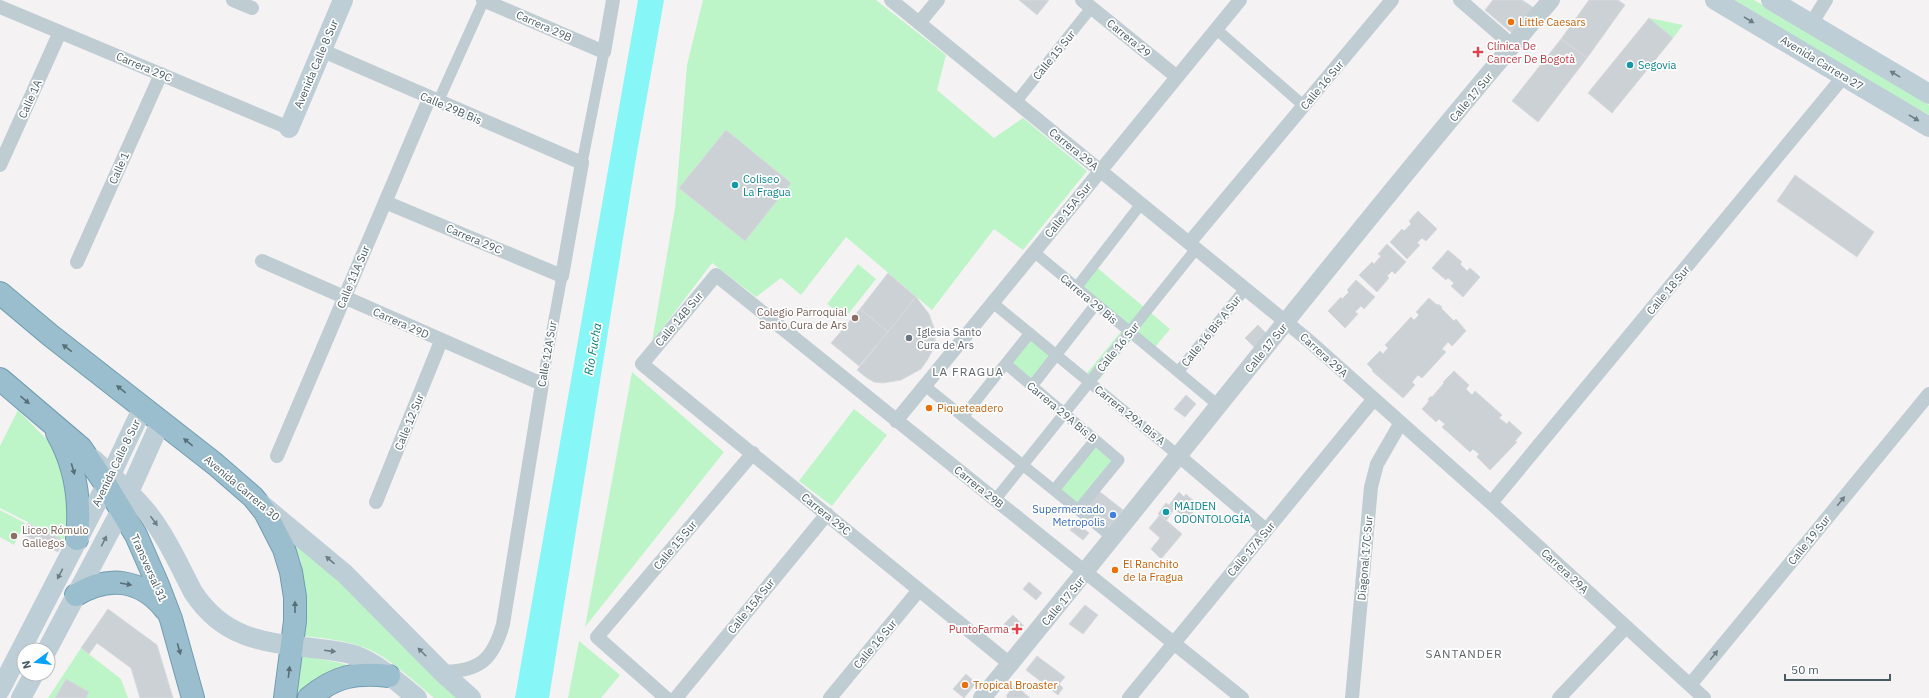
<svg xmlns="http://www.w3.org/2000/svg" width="1929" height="698" viewBox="0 0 1929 698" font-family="'IBM Plex Sans',sans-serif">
  <rect width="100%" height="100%" fill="#f5f2f3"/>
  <path fill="#bef5c8" d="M703,0h173l70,55 -9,35 57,48 29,-20 64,53 -64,79 -29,-21 -62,81 -86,-73 -45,58 -20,-17 -25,19 -44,-34 -60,79 23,-134 12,-143z
    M1735,0h19l175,105v10l-104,-60z
    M1649,18l34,7 -10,13z
    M858,264l18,15 -31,39 -18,-14z
    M1094,265l76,64 -18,22 -20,-12 -35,43 -10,-9 37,-45 -48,-40z
    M1030,333l26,22 -24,31 -26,-22z
    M632,372l92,80 -139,175z
    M854,409l33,26 -55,71 -33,-25z
    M18,410l39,40 14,37 -4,47 -4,6 -63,-32v-62z
    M1095,441l23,19 -41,47 -21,-17z
    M0,510l25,13 -11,22 -14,-8z
    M292,540l17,10 148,148h-23c-18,-15 -36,-32 -56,-44 -20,-12 -52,-16 -76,-18l2,-50 -3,-25z
    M579,641l41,34 -19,23h-33z
    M81,648l40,31 7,19h-80z
    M299,655l42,8 20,7 -60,28h-5z"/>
  <path fill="#87f6f7" d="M638,0h26l-28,158 -87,540h-34z"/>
  <path fill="#ccd1d5" stroke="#d6dade" d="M1019,0h30l-12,15z
    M1493,0h29l12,8 -21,26 -28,-24z
    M1589,0h29l7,5 -38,53 -26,-19z
    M1649,18l24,20 -61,75 -24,-20z
    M1561,39l26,19 -49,64 -26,-21z
    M726,130l65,53 -46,58 -66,-53z
    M1795,175l79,57 -17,25 -80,-56z
    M1418,211l19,18 -11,12 -4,-3 -5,5 3,2 -13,14 -17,-17 12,-13 2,2 7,-7 -2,-3z
    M1387,244l19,18 -11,12 -3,-3 -5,5 2,2 -12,14 -18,-17 13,-13 2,2 7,-8 -3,-2z
    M1448,250l14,12 -2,2 7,7 3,-3 10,9 -17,20 -12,-11 3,-3 -6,-5 -2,2 -14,-12z
    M888,273l28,24 -28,35 -28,-23z
    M1356,280l19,17 -11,12 -3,-3 -6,6 3,2 -13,14 -17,-17 13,-14 1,2 7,-7 -2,-2z
    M916,297l13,17 6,17v14l-7,14 -7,10 -20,11 -18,3 -9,-1 -7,-4 -10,-8z
    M1429,298l8,7 1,-1 4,3 -1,1 13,13 2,-2 10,12 -14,15 -4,-4 -6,7 4,3 -24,26 -4,-3 -6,7 3,3 -12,13 -31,-27 1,-1 -6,-6 13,-13 3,3 5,-6 -3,-3 26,-28 3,3 5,-5 -3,-3z
    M860,309l28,23 -29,34 -28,-23z
    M1258,325l9,9 -12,14 -10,-10z
    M1454,371l15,14 -3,4 6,6 3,-4 27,24 -3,3 8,6 2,-3 13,12 -7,8 2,1 -27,28 -13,-13 2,-3 -6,-5 -3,3 -28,-25 3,-3 -6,-5 -3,3 -14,-13 7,-8 -1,-2 3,-3 1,1 12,-14 -1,-1z
    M1186,395l10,9 -11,13 -11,-8z
    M1099,491l24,19 -17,21 -24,-19z
    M1179,492l5,5 2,-3 12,11 -10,15 -19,-15z
    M1166,503l8,6 -8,12 -8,-7z
    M1160,515l22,19 -21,25 -10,-10 9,-11 -11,-10z
    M1076,522l13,11 -6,7 -13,-10z
    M28,523l35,17 -5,12 -36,-18z
    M1029,582l13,11 -6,7 -13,-11z
    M1085,605l13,10 -15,19 -14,-10z
    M108,609l49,36 16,53h-33l-9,-30 -34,-25 -8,11 -8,-6z
    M1013,615l11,11 -9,9 -11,-11z
    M1037,656l28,21 -6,7 4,4 -5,7 -32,-25z
    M966,674l10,9 -12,15 -11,-9z
    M66,679l23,13 -3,6h-31z
    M1015,685l15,13h-22l-2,-2z"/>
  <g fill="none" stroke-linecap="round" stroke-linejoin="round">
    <g stroke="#709db2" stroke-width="24">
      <path id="trunk" d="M0,293l50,42 165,129 38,33 12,15 19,37 7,23 4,25v24l-10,77
        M0,379l81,69 25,37 30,50 22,50 13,34 22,79
        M57,433c19,33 24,68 20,106
        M76,595c32,-20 65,-16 89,14
        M309,698c26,-22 47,-26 80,-22"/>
    </g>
    <path stroke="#bfcdd3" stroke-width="11" d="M1216,29l88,77
      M438,102l46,-102
      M1016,102l75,-94
      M582,163l22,-111
      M1034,252l185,154
      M1076,288l65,-84
      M993,303l186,153
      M1006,364l113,96 -41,50
      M1178,372l67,-83
      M542,384l20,-108
      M925,386l188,152
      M1032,386l64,-82
      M963,417l67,-84
      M1054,490l41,-50
      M995,500l201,-251"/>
    <path stroke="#bfcdd3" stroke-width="14" d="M233,0l19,8
      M483,0l121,52 9,-52
      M891,0l417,340 183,163 213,195
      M1082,0l95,77
      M1460,0l53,46
      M0,7l289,121
      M919,23l19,-23
      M1811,24l15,-24
      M321,50l261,113 -20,113 -177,-74
      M0,165l60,-133
      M1189,243l203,-243
      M262,261l280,123 -39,240c-10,36 -23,47 -61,48
      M77,262l84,-188
      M896,421l344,-421
      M277,456l152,-357
      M1179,456l87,74
      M376,502l65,-161
      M1491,503l353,-427
      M1010,664l-368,-300 74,-89 526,423
      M1690,685l239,-291
      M666,698l-69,-61 156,-184
      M676,698l151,-184
      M830,698l89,-108
      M1129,698l244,-298
      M1352,698l19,-211 6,-23 23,-40
      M1559,698l67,-71"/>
    <path stroke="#bfcdd3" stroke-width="18" d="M982,698c191,-232 374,-470 569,-698"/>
    <path stroke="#bdced6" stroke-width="20" d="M1715,0l214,127
      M1771,0l158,94
      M289,128l54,-128
      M93,459c19,17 38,33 54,53 19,24 32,53 46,80 30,46 68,50 119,56 15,2 31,3 45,8 23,9 41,27 60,42
      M261,504l84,70 97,98 29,26
      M47,650l74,-140 40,-89
      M0,690l106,-205 37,-78
      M21,698l13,-24"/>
    <use href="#trunk" stroke="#9abecd" stroke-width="22"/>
  </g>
  <defs><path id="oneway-solid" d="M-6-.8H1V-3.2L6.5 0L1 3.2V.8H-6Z"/></defs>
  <g fill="#6b7e86">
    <use href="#oneway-solid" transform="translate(1749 20) rotate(31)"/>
    <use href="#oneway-solid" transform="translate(1895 74) rotate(-149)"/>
    <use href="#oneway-solid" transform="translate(1914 118) rotate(31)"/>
    <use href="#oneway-solid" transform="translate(154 521) rotate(54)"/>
    <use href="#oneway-solid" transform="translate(104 541) rotate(-63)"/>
    <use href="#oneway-solid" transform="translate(330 560) rotate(-139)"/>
    <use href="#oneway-solid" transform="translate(60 574) rotate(117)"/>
    <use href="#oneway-solid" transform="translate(330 651) rotate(7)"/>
    <use href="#oneway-solid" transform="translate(422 652) rotate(-135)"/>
  </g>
  <g fill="#586f78">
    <use href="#oneway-solid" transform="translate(67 348) rotate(-143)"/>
    <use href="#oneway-solid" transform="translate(121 389) rotate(-141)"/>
    <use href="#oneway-solid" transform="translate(25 400) rotate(40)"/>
    <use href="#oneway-solid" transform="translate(188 442) rotate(-141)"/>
    <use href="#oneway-solid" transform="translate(73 469) rotate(74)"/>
    <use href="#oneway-solid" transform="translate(126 584) rotate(10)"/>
    <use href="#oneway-solid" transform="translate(295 607) rotate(-90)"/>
    <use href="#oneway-solid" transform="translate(179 649) rotate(74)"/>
    <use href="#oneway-solid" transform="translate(289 672) rotate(-83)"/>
  </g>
  <g fill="#6c7d85">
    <use href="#oneway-solid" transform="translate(1841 501) rotate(-51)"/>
    <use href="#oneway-solid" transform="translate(1714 655) rotate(-51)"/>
  </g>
  <g fill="#e8710a" stroke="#fff" stroke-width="1.5">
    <circle cx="1511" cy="22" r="4"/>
    <circle cx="929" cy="408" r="4"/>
    <circle cx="1115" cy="570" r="4"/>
    <circle cx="965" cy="685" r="4"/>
  </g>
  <g fill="#e0444e" stroke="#fff" stroke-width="1.5">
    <path d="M1476 46h4v4h4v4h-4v4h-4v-4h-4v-4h4z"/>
    <path d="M1015 623h4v4h4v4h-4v4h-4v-4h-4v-4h4z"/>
  </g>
  <g fill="#0f9aa8" stroke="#fff" stroke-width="1.5">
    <circle cx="1630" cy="65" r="4"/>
    <circle cx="735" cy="185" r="4"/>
    <circle cx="1166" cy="512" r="4"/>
  </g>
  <g fill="#8d6e63" stroke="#fff" stroke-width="1.5">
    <circle cx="855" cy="318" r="4"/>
    <circle cx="14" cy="536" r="4"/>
  </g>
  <circle fill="#6b7280" stroke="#fff" stroke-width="1.5" cx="909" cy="338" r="4"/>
  <circle fill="#3f7fe0" stroke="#fff" stroke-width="1.5" cx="1113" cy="515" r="4"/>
  <g text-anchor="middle" stroke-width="3.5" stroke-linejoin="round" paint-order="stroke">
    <g font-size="11" fill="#c56008" stroke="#fff" text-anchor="start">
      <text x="1519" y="26">Little Caesars</text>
      <text x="937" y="412">Piqueteadero</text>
      <text x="1123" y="568">El Ranchito<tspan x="1123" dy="13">de la Fragua</tspan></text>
      <text x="973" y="689">Tropical Broaster</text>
    </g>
    <g font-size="11" fill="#485b63" stroke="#fff">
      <text transform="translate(544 26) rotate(24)" y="4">Carrera 29B</text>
      <text transform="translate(1129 38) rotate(39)" y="4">Carrera 29</text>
      <text transform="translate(1054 55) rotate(-51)" y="4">Calle 15 Sur</text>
      <text transform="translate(1822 63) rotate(31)" y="4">Avenida Carrera 27</text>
      <text transform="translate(316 64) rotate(-67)" y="4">Avenida Calle 8 Sur</text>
      <text transform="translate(144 67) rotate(23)" y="4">Carrera 29C</text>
      <text transform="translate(1322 85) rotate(-50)" y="4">Calle 16 Sur</text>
      <text transform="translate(1471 97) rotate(-50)" y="4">Calle 17 Sur</text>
      <text transform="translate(30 99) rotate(-66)" y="4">Calle 1A</text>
      <text transform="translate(451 108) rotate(23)" y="4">Calle 29B Bis</text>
      <text transform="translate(1074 149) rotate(39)" y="4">Carrera 29A</text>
      <text transform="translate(119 168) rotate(-66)" y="4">Calle 1</text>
      <text transform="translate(1068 210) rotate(-51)" y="4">Calle 15A Sur</text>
      <text transform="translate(474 239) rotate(23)" y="4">Carrera 29C</text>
      <text transform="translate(353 277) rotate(-67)" y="4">Calle 11A Sur</text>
      <text transform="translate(1668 290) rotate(-50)" y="4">Calle 18 Sur</text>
      <text transform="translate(1089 299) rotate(40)" y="4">Carrera 29 Bis</text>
      <text transform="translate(679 319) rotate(-50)" y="4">Calle 14B Sur</text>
      <text transform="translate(401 323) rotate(24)" y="4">Carrera 29D</text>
      <text transform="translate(1211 331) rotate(-51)" y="4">Calle 16 Bis A Sur</text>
      <text transform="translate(1118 347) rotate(-51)" y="4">Calle 16 Sur</text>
      <text transform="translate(1266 348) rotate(-51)" y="4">Calle 17 Sur</text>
      <text transform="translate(547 354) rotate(-80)" y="4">Calle 12A Sur</text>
      <text transform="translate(1324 355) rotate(42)" y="4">Carrera 29A</text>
      <text transform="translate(1062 412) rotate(40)" y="4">Carrera 29A Bis B</text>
      <text transform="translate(1130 415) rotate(39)" y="4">Carrera 29A Bis A</text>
      <text transform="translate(409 422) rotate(-68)" y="4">Calle 12 Sur</text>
      <text transform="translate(116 463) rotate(-64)" y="4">Avenida Calle 8 Sur</text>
      <text transform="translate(979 487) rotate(39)" y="4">Carrera 29B</text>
      <text transform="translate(242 488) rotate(40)" y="4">Avenida Carrera 30</text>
      <text transform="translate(826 514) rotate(39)" y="4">Carrera 29C</text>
      <text transform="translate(1809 540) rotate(-51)" y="4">Calle 19 Sur</text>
      <text transform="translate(675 545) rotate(-50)" y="4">Calle 15 Sur</text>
      <text transform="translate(1251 549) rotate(-50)" y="4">Calle 17A Sur</text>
      <text transform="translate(1365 558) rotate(-85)" y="4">Diagonal 17C Sur</text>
      <text transform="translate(149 568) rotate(66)" y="4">Transversal 31</text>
      <text transform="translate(1565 571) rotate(43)" y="4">Carrera 29A</text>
      <text transform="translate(1063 601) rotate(-50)" y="4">Calle 17 Sur</text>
      <text transform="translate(751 606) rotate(-51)" y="4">Calle 15A Sur</text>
      <text transform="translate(875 644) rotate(-50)" y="4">Calle 16 Sur</text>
    </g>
    <g font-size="11" fill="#be3a42" stroke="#fff" text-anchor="start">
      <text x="1487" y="50">Clínica De<tspan x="1487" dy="13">Cancer De Bogotà</tspan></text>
      <text x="1009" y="633" text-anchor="end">PuntoFarma</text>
    </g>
    <g font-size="11" fill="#0d838f" stroke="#fff" text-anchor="start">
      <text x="1638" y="69">Segovia</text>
      <text x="743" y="183">Coliseo<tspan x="743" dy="13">La Fragua</tspan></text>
      <text x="1174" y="510">MAIDEN<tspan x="1174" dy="13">ODONTOLOGÍA</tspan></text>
    </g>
    <g font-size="11" fill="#785e54" stroke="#fff" text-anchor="end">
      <text x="847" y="316">Colegio Parroquial<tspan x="847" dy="13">Santo Cura de Ars</tspan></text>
      <text x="22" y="534" text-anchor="start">Liceo Rómulo<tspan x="22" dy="13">Gallegos</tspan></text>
    </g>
    <g font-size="11" fill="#5b616d" stroke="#fff" text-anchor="start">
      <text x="917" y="336">Iglesia Santo<tspan x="917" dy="13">Cura de Ars</tspan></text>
    </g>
    <g font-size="11" fill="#366cbe" stroke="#fff" text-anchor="end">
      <text x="1105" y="513">Supermercado<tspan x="1105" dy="13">Metropolis</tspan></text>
    </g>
    <g font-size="12" font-style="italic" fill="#068081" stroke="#fff">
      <text transform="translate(593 349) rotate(-80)" y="4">Río Fucha</text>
    </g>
    <g font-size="12" letter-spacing="1" fill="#5e6568" stroke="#fff">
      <text x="968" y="376">LA FRAGUA</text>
      <text x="1464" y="658">SANTANDER</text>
    </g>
  </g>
  <g transform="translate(36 662) rotate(255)"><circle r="19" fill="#ffffff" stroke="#b6bdc1"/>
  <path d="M0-3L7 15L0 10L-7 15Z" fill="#06a2fb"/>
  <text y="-6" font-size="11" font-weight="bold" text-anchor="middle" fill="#485b63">N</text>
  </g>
  <path d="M1785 674v6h105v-6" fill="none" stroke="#485b63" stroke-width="2"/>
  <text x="1791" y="674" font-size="12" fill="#485b63" stroke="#ffffff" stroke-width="3" paint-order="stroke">50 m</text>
</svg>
